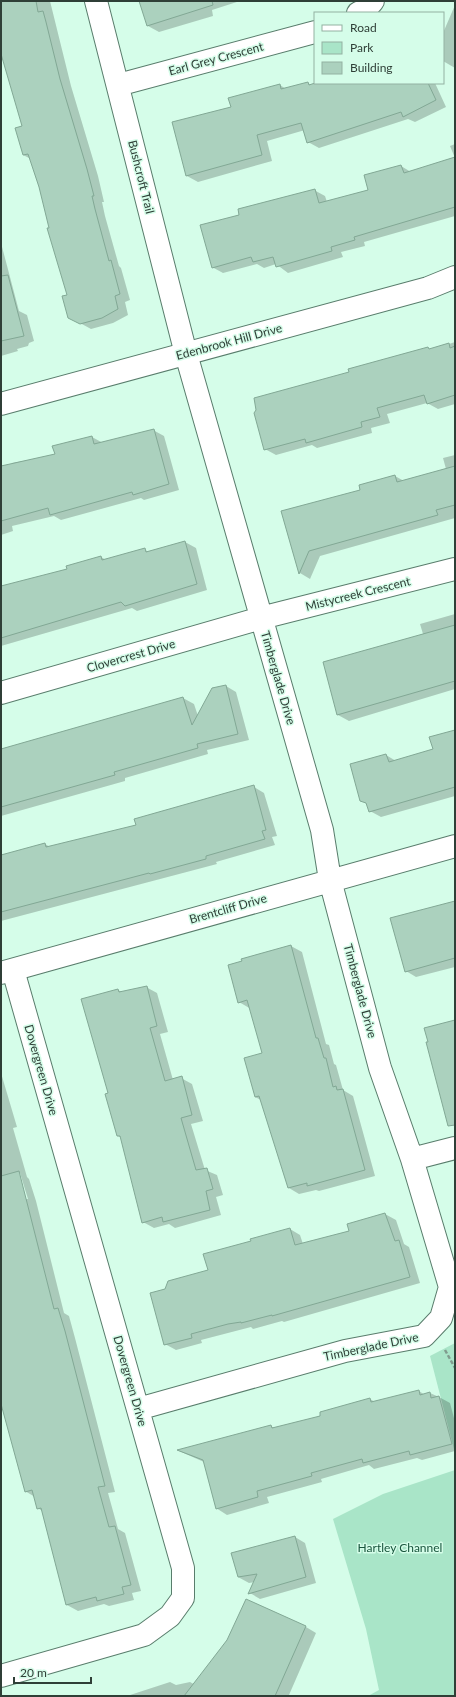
<svg xmlns="http://www.w3.org/2000/svg" width="456" height="1697" viewBox="0 0 456 1697" font-family="Lato,sans-serif">
  <rect width="100%" height="100%" fill="#d5fde9"/>
  <path fill="#a9e5c8" d="M455,1343v110l-25,-97z
    M455,1470v226h-87l11,-6 -13,-61 -33,-110 50,-25z"/>
  <path fill="#0003" fill-rule="evenodd" d="M1,1h49l21,85 27,90 6,26h-2l3,14 14,50 2,2 9,32 -5,2 3,13 -15,8 -22,6 -22,-12 -1,-21 -17,-68 -20,-69 -8,-4v-28l-22,-76z
    M141,1h99l-28,9 1,6 -54,16 -11,-6z
    M455,5v63l-12,-7v-28z
    M308,83l3,2 6,-2h118l11,24 -31,15 -7,-3 -89,29 -11,-6 -3,-12 -38,11 5,20 -74,21 -11,-6 45,-68 48,-23 6,4z
    M455,144v72l-91,26 1,4 -24,6 2,5 -55,16 -12,-9 -12,4 -7,-4 -34,9 -11,-6 28,-52 74,-25 11,6 2,6 42,-12 32,-24 10,6 44,-14 -5,-12z
    M1,243l18,68 8,4 7,26 -5,2 -1,3 -11,3 1,2 -17,5z
    M455,342v62l-17,5 -11,-6 -40,11 3,9 -19,5 1,5 -55,15 -5,-3 -36,10 -11,-6 85,-76 78,-25 3,2z
    M153,430l11,6 15,54 -35,10 -3,-2 -80,22 -7,-4 -42,10 1,5 -12,4v-65l12,-3 -1,-4 44,-8 36,-18 11,6z
    M455,455v63l-135,38 -10,23 -10,-6 -18,-62 79,-20 34,-15 9,5 42,-12 -3,-11z
    M185,542l11,6 11,42 -70,21 -5,-3 -131,38v-58l67,-19 33,-12 5,3 39,-10 4,2z
    M455,614v75l-106,32 -11,-6 85,-81 -3,-10z
    M226,686l10,6 13,48 -42,10 1,4 -83,24v3l-124,35v-66l182,-52 11,6 4,12z
    M455,735v61l-74,21 -11,-6 -2,-7 -7,-4 25,-45 10,6 38,-11z
    M254,787l10,6 13,43 -5,1 3,8 -59,17 1,2 -216,57v-65l44,-12 5,3 87,-21z
    M455,902v65l-39,10 -10,-6z
    M291,946l11,6 24,92 3,1 5,19 2,1 7,25 10,6 22,80 -56,15 -3,-1 -17,4 -10,-6 -28,-88 -6,-3 8,-43 -12,-45 -12,-7z
    M146,987l11,6 11,39 -8,2 13,46 8,-2 11,6 11,37 -12,3 14,46 12,5 6,20 -7,2 5,18 -46,13 -6,-4 -15,4 -11,-6 -21,-84 -4,-2 -8,-42 8,-104 4,2z
    M1,1073l16,54 -4,1 14,49 2,2 7,22 28,112 5,3 6,22 40,154 -7,1 10,36 7,4 16,58 -9,2 2,7 -25,6 -5,-2 -26,7 -11,-6 -25,-94 -4,-3 -3,-11 -10,-6 -24,-92zM18,1173h2l8,26h-2z
    M385,1214l11,6 8,24 5,3 11,36 -136,39 -2,-1 -29,8 -2,-2 -50,13 1,3 -26,7 -11,-6v-54l44,-19 43,-29 38,-13 10,6 3,9 47,-13z
    M419,1391l6,4 5,-2 9,4 11,6 5,19v29l-33,9 -5,-2 -43,11 -5,-4 -48,14 1,3 -55,15 2,6 -42,12 -11,-7 -12,-46 -25,-11 92,-25 4,3 47,-12 48,-18 5,3z
    M295,1537l10,6 11,40 -56,16 -10,-6 5,-11 -6,1 -11,-6z
    M306,1627l10,6 -27,62 1,1h-70l8,-56z
    M170,1682l6,3 14,-3 11,6 2,8h-76z"/>
  <path fill="#abd1be" stroke="#82a895" d="M1,1h35l2,11 5,-1 3,11 14,57 27,90 7,27h-2l3,13 14,52 2,-1 9,34 -5,2 3,13 -16,9 -22,6 -12,-6 -6,-22 5,-1 -20,-67h2l-10,-41 -11,-33 -5,1 -8,-27 7,-2 -21,-72z
    M139,1h73l1,4 -66,21z
    M308,82l1,3 6,-2h113l8,17 -33,17 -2,-5 -94,31 -6,-20 -44,12 5,20 -76,21 -14,-54 59,-15 -3,-9 52,-14 1,5z
    M455,157v50l-101,30 1,3 -24,7 1,4 -56,16 -3,-10 -20,5 -2,-5 -39,11 -12,-43 39,-10 -1,-6 77,-20 4,14 49,-13 -4,-15 37,-10 3,8z
    M8,275l16,61 -23,5v-65z
    M449,343l1,5 5,-2v49l-28,9 -3,-9 -47,13 3,9 -19,5 1,5 -56,16 -1,-4 -41,11 -10,-37 2,-3 -2,-12 95,-26 -1,-3 80,-22 1,2z
    M154,429l15,55 -36,11 -1,-3 -82,23 -2,-7 -47,13v-55l54,-12 -3,-8 40,-10 2,8z
    M455,466v39l-19,5 2,5 -129,36 -10,23 -18,-63 79,-21 -1,-5 36,-10 2,7z
    M185,541l12,43 -72,22 -4,-4 -120,36v-52l66,-17 -1,-3 35,-10 1,4 43,-12 1,4z
    M455,625v56l-118,34 -14,-53z
    M226,685l12,49 -41,10 1,4 -84,24 1,3 -114,32v-58l182,-52 9,28 20,-37z
    M455,730v57l-86,25 -3,-9 -6,-2 -10,-37 36,-10 3,8 44,-13 -4,-12z
    M254,785l12,45 -4,1 3,8 -59,17v3l-56,15 -1,-1 -148,39v-57l44,-12 1,4 90,-22 -2,-6z
    M455,901v57l-50,14 -15,-54z
    M291,945l25,93h2l6,20h2l7,29 3,-1 1,4 6,-1 22,81 -58,16v-3l-19,5 -29,-92 -4,1 -11,-39 18,-5 -15,-53 -9,3 -10,-38 14,-4 -1,-2z
    M147,986l10,40 -7,2 15,53 17,-5 10,39 -11,3 15,52 11,-2 6,21 -7,2 4,19 -47,12 -1,-5 -20,6 -22,-87h-3l-12,-42 3,-1 -27,-94 37,-10 1,3z
    M455,1020v105l-7,1 -22,-84h2l-4,-14z
    M19,1171l35,138 4,-1 7,23 40,155 -7,1 11,40 6,-1 16,59 -9,2 2,7 -27,7 -1,-4 -30,8 -25,-97 -4,1 -5,-19 -7,2 -24,-88v-228z
    M385,1213l10,28 4,-1 11,37 -138,39v-1l-31,8v-1l-13,2 -37,10 1,4 -28,7 -14,-52 15,-4 3,-8 40,-11 -5,-16 48,-13 -1,-2 40,-11 5,17 54,-14 -2,-7z
    M419,1390l1,5 10,-3 1,6 8,-2 13,48 -42,11 -1,-4 -46,12 -1,-4 -51,14 1,3 -55,15 1,6 -42,12 -13,-49 -26,-10 94,-25 1,3 48,-12v-4l50,-14 1,4z
    M295,1536l11,41 -58,17 9,-20 -19,3 -7,-24z
    M246,1599l60,27 -31,70h-91l43,-56z"/>
  <g fill="none" stroke-linecap="round" stroke-linejoin="round">
    <g stroke="#597d6c" stroke-width="24">
      <path id="street" d="M96,1l90,353 136,476 8,50 50,188 32,91 38,128 -9,31 -17,18 -79,15 -207,58
        M358,13l7,-3 8,-9
        M118,85l197,-53
        M1,693l260,-75 194,-49
        M1,973l454,-127
        M412,1159l43,-11
        M1,1676l143,-41 26,-19 13,-18v-30l-170,-598"/>
    </g>
    <g stroke="#597d6c" stroke-width="24">
      <path id="secondary" d="M1,404l427,-116 27,-11"/>
    </g>
    <path stroke="#809c8e" stroke-width="2.5" stroke-dasharray="4 2" stroke-linecap="butt" d="M445,1350l10,18"/>
    <use href="#street" stroke="#fff" stroke-width="22"/>
    <use href="#secondary" stroke="#fff" stroke-width="22"/>
  </g>
  <g text-anchor="middle" stroke-width="3" stroke-linejoin="round" paint-order="stroke">
    <g font-size="12" fill="#2f3f37" stroke="#d5fde9">
      <text transform="translate(216 59) rotate(-15)" y="4">Earl Grey Crescent</text>
      <text transform="translate(141 177) rotate(76)" y="4">Bushcroft Trail</text>
      <text transform="translate(229 342) rotate(-15)" y="4">Edenbrook Hill Drive</text>
      <text transform="translate(358 594) rotate(-14)" y="4">Mistycreek Crescent</text>
      <text transform="translate(131 656) rotate(-16)" y="4">Clovercrest Drive</text>
      <text transform="translate(278 678) rotate(74)" y="4">Timberglade Drive</text>
      <text transform="translate(228 909) rotate(-16)" y="4">Brentcliff Drive</text>
      <text transform="translate(360 991) rotate(75)" y="4">Timberglade Drive</text>
      <text transform="translate(41 1070) rotate(74)" y="4">Dovergreen Drive</text>
      <text transform="translate(371 1347) rotate(-12)" y="4">Timberglade Drive</text>
      <text transform="translate(130 1381) rotate(74)" y="4">Dovergreen Drive</text>
    </g>
    <g font-size="12" fill="#19553d" stroke="#d5fde9">
      <text x="400" y="1552">Hartley Channel</text>
    </g>
  </g>
  <rect width="456" height="1697" fill="none" stroke="#2f3f37" stroke-width="4"/>
  <rect x="314" y="12" width="130" height="72" fill="#d5fde9" stroke="#93b1a2"/>
  <rect x="322" y="25" width="20" height="6" fill="#ffffff" stroke="#93b1a2"/>
  <text x="350" y="32" font-size="12" fill="#2f3f37">Road</text>
  <rect x="322" y="42" width="20" height="12" fill="#a9e5c8" stroke="#93b1a2"/>
  <text x="350" y="52" font-size="12" fill="#2f3f37">Park</text>
  <rect x="322" y="62" width="20" height="12" fill="#abd1be" stroke="#93b1a2"/>
  <text x="350" y="72" font-size="12" fill="#2f3f37">Building</text>
  <path d="M14 1677v6h77v-6" fill="none" stroke="#2f3f37" stroke-width="2"/>
  <text x="20" y="1677" font-size="12" fill="#2f3f37" stroke="#d5fde9" stroke-width="3" paint-order="stroke">20 m</text>
</svg>
